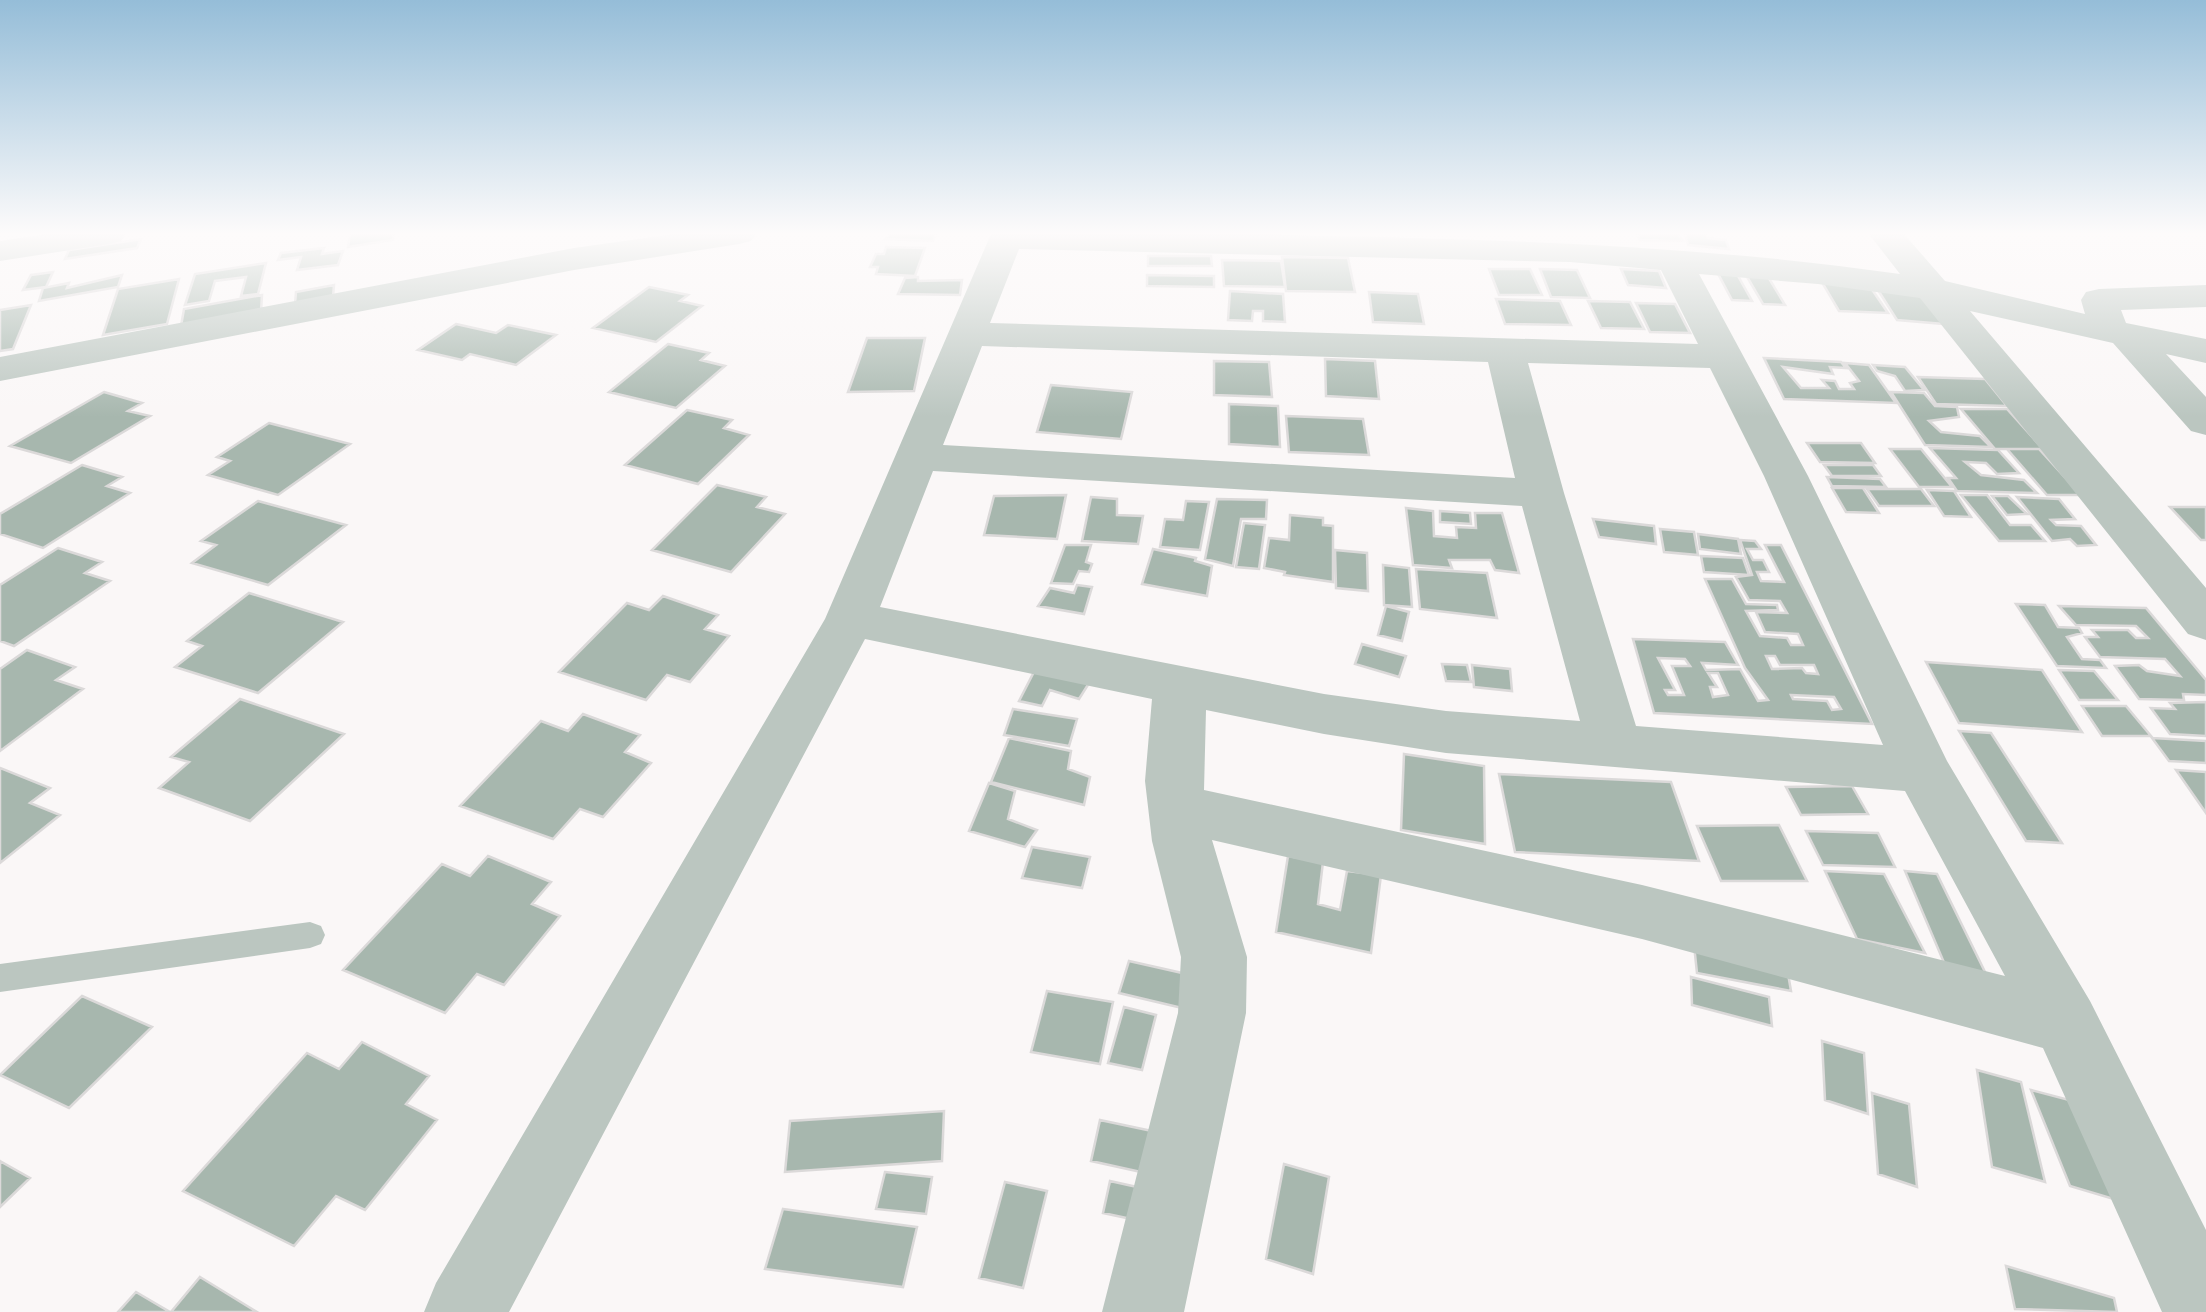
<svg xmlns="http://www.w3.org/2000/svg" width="2206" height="1312" viewBox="0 0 2206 1312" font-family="'Archivo Narrow',sans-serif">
  <rect width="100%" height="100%" fill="#faf7f7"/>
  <path fill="#a7b7ae" stroke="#dbd9d9" stroke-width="2.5" fill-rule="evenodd" d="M350,234h44l-1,6 -45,7z
    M888,234h49l-4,7 -48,-2z
    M1637,234h42l4,7 -43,-1z
    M1685,234h21l2,4 18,2 3,9 -41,-4z
    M141,239l-4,9 -72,11 4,-9z
    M886,247l39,1 -10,28 -39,-2 2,-7h-8l6,-13h8z
    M324,248l-2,6 21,-3 -5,14 -41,5 4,-13 -23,3 3,-7z
    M1148,256h63l1,10h-64z
    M1282,257l66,1 7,34 -69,-1z
    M1222,260l59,1 4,26 -61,-1z
    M266,263l-8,31 -17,2 5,-19 -31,4 -6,20 -24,4 10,-31z
    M1715,268l49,2 21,35 -22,-1 -17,-29 -9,-1 15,27 -20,-1z
    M1489,269h41l12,26h-43z
    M1540,269l37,1 13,28 -39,-1z
    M1621,269l38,2 7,17 -38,-3z
    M53,272l-7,15 -23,3 8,-15z
    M122,275l-4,12 -79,14 4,-13 26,-5 -2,5z
    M1147,275l67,1v11l-67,-1z
    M918,277v4l44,-1 -2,15 -62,-1 7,-16z
    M179,279l-12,45 -64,11 15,-46z
    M1820,279l47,3 21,31 -49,-2z
    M334,285l-1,12 -38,7 1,-12z
    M649,287l39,8 -8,6 22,5 -46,36 -63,-14z
    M1876,287l46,3 22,34 -47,-4z
    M1230,291l53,3 2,28 -22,-1v-10h-10l-1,10 -24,-1z
    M1369,292l49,2 6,30 -51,-2z
    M262,295l-1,17 -80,14 3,-17z
    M1496,299l64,2 11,24 -66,-1z
    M1588,301l42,1 14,27 -43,-1z
    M1636,303l39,1 15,29 -40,-1z
    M31,305l-18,44 -13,2v-41z
    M456,324l40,9 12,-8 48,10 -40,30 -46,-11 -8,6 -44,-10z
    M867,338h58l-11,53 -66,1z
    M668,344l41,9 -8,7 24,6 -49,42 -67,-16z
    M1764,358l77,4 5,6 -16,-1 3,7 -50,-7 18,21h28l-7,-8 13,1 4,8h15l-4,-6 9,-2 -14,-18 24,2 27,38 -112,-4z
    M1325,359l50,2 4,38 -53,-3z
    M1214,361l55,1 3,35 -58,-2z
    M1873,365l32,2 19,23 -19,1 -10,-15 -18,-5z
    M1918,377l67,2 22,27 -71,-2z
    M1051,385l81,7 -11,47 -84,-7z
    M104,392l38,11 -14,8 22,5 -79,47 -61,-17z
    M1891,392l33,1 11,13 22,1 2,10 -30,4 12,11 39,4 11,11 -66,-2z
    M1229,404l49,2 2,41 -51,-3z
    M1961,409h46l36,40h-48z
    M687,410l45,10 -8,8 25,7 -51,49 -73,-19z
    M1286,416l77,3 6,36 -80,-3z
    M269,423l81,21 -72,51 -70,-20 22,-14 -13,-4z
    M1807,443h54l14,20 -55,-1z
    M1930,448l68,2 21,23 -22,1 -11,-11 -21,-1 16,13 43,5 13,13 -80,-2 -9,-13h8z
    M1890,449h31l31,38h-33z
    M2007,449h32l42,46h-34z
    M82,465l40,12 -15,9 23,7 -87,55 -43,-14v-20z
    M1824,465h49l8,11h-49z
    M1827,477l53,2 6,8 -54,-1z
    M717,485l49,12 -9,10 28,7 -54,58 -79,-22z
    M1832,488h31l16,25 -33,-1z
    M1867,489h54l13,17h-55z
    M1927,490l27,1 17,26 -27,-1z
    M1066,495l-9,44 -73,-4 10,-39z
    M1961,495h26l23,30h21l14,16h-46z
    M1992,496h16l19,18 -20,1z
    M1091,497l26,2v16l26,1 -5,28 -56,-3z
    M2017,497l42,2 16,20 -24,1 5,5 25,1 15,19 -19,1 -7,-7 -18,2z
    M1217,499l50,1 -1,19h-25l-8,47 -28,-7z
    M258,501l88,24 -78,60 -76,-22 24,-18 -15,-4z
    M1186,501l23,1 -9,48 -40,-3 5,-28 18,1z
    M2170,507h36v33h-5z
    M1406,508l27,3 1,25 23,2 -1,-11 20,1 -1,-15h27l17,60 -24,-3 -5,-10h-41l3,8 -39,-3z
    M1440,511l30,2 1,11 -31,-2z
    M1290,515l33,3v7l10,1v56l-49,-7 1,-3 -21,-4 5,-30 20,2z
    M1593,519l61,7 2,18 -57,-7z
    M1244,523l21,2 -6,44 -23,-2z
    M1660,529l34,3 4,23 -34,-3z
    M1698,534l40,5 3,15 -41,-5z
    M1740,540l15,1 6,8h-14l6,11h10l6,12h-12l4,9 23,1 -19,-37h16l91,179 -218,-11 -21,-74 92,3 13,23 -36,-2 4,7 34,-1 18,32 10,-1 -23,-32 -40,-89h27l14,25 31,1 1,5 -32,1 14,25 27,2 4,7h12l-5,-11 -33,-2 -9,-20 31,1 -7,-12 -31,-1 -13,-23 16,-2zM1766,656h9l5,9h34l4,9 -12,-1 -4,-5 -30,1zM1658,658l27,1 5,7h-18l12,29h-16l-3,-5h10zM1708,673h10l10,22 -15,2 -3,-10h7zM1791,695l43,2 7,12 -9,1 -5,-9 -34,-2z
    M1065,545h26l-5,17 6,2 -3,8 -10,-1 -6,13 -22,-1z
    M58,548l44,14 -17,11 25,8 -96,65 -14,-5v-56z
    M1153,549l43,9 -1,3 17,5 -5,30 -65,-12z
    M1335,550l32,3 1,38 -32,-3z
    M1701,556l42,2 6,17 -45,-3z
    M1383,565l26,3 3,39 -28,-2z
    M1416,569l71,4 10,45 -77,-9z
    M1077,585l15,2 -8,27 -46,-8 12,-18 24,5z
    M249,593l94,29 -85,71 -83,-26 27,-21 -15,-5z
    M663,596l55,19 -13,14 24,7 -39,46 -23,-7 -21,25 -87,-28 68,-69 22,7z
    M2016,604l29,1 13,22 21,1 3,5 -15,4 15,22 18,1 6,8 -49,-2z
    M1386,606l23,6 -7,29 -24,-6z
    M2059,606l87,2 60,72v15l-23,-1 1,6 -45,-1 -24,-33 24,-1 8,6 33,5 -15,-17 -65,-2 -15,-20h13l-6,-7h36l8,8h12l-12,-12 -60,-1z
    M1362,644l44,12 -7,21 -44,-13z
    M27,650l48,17 -19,13 27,9 -83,62v-82z
    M1926,662l116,8 40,62 -123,-9z
    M1442,664l25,1 4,17 -25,-1z
    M1472,665l38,4 2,22 -38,-4z
    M1037,666l54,14 -12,19 -29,-9 -8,16 -23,-5z
    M2059,670l35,1 24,29h-39z
    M240,699l104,35 -94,87 -91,-33 30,-26 -18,-5z
    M2206,702v34l-36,-2 -19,-26 24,1 -5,-6z
    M2082,706h44l25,30h-49z
    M1013,709l64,10 -8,27 -65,-11z
    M583,714l57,21 -15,17 26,11 -48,54 -23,-8 -27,30 -93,-33 81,-85 27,10z
    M1959,731l32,2 71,110 -36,-2z
    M1009,738l62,13 -3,18 22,8 -6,28 -93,-23z
    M2152,738l54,3v22l-37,-2z
    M1404,754l80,12 1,78 -84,-14z
    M0,768l50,20 -20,15 30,12 -60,48z
    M2176,770l30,2v41z
    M1499,774l172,8 28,79 -184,-9z
    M989,783l26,8 -7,28 29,11 -12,17 -56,-16z
    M1852,786l16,28 -67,1 -15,-28z
    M1779,825l28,56h-86l-24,-55z
    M1806,831l72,2 17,34 -72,-2z
    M1032,847l58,10 -8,31 -60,-10z
    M488,856l63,26 -19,22 28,12 -56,69 -27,-11 -32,39 -102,-43 99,-106 28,12z
    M1288,856l35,6 -5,42 22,6 7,-39 34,4 -10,78 -95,-21z
    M1825,871l59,3 41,79 -68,-14z
    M1905,871l32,3 49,100 -41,-9z
    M1694,945l92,17 5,29 -94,-18z
    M1129,961l62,14 -9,33 -63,-15z
    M1691,977l78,20 3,29 -80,-21z
    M1047,991l66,11 -13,62 -69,-12z
    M82,996l70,31 -83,81 -69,-33z
    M1124,1007l32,8 -14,55 -34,-7z
    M1822,1041l42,12 4,61 -43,-14z
    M362,1042l67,34 -23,28 31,16 -72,90 -29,-14 -42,50 -111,-55 124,-138 32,16z
    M1977,1070l44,12 24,100 -53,-15z
    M2031,1090l42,11 54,102 -57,-17z
    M1872,1093l37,11 8,83 -39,-13z
    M944,1111l-2,50 -157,11 5,-51z
    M1100,1120l66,14 -7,42 -68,-15z
    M0,1161l30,17 -30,29z
    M1284,1164l45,13 -16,97 -47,-15z
    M885,1172l47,5 -6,37 -50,-5z
    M1110,1181l45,10 -5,32 -47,-10z
    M1005,1182l42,9 -24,97 -44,-10z
    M783,1209l134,18 -14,60 -138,-18z
    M2006,1266l108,32 3,14 -102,-3z
    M200,1277l57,35h-86z
    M136,1292l34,20h-52z"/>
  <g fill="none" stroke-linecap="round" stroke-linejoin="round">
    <path fill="#bbc6c0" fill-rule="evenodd" d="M310,922l11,4 4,9 -4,9 -11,4 -310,44v-28z"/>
    <path fill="#bbc6c0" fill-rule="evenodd" d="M46,234h80l-5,7 -12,3 -109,17v-20z
      M674,234h82l-5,7 -12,3 -165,26 -574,111v-24l574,-109z
      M991,234c112,-7 229,-1 341,2 191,4 379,11 568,38l-31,-40h35l41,47 140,33 -4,-14 5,-8 13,-3 107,-4v22l-85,3 5,13 80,16v24l-40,-9 40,43v38l-15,-4 -78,-88 -143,-32 236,277v52l-18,-6 -268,-336 -102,-14 -119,-10 109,202 139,285 143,240 116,229v82h-44l-119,-264 -401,-109 -430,-99 35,117 -1,56 -62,299h-82l76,-299 3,-56 -29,-116 -7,-60 7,-82 -287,-60 -356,673h-85l12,-29 389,-664zM1019,249l551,13 91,8 37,74 -708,-21zM982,346l506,16 27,116 -572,-33zM1528,363l182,5 54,108 119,269 -247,-19 -72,-233zM933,471l589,35 58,215 -134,-10 -122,-17 -444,-87zM1206,710l118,24 122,19 459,38 100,185 -363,-91 -438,-95z"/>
  </g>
  <linearGradient id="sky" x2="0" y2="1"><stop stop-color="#95bdd8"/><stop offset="0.56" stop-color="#fdfbfb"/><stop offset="1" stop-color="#fdfbfb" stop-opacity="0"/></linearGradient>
  <rect width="2206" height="417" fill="url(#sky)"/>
</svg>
